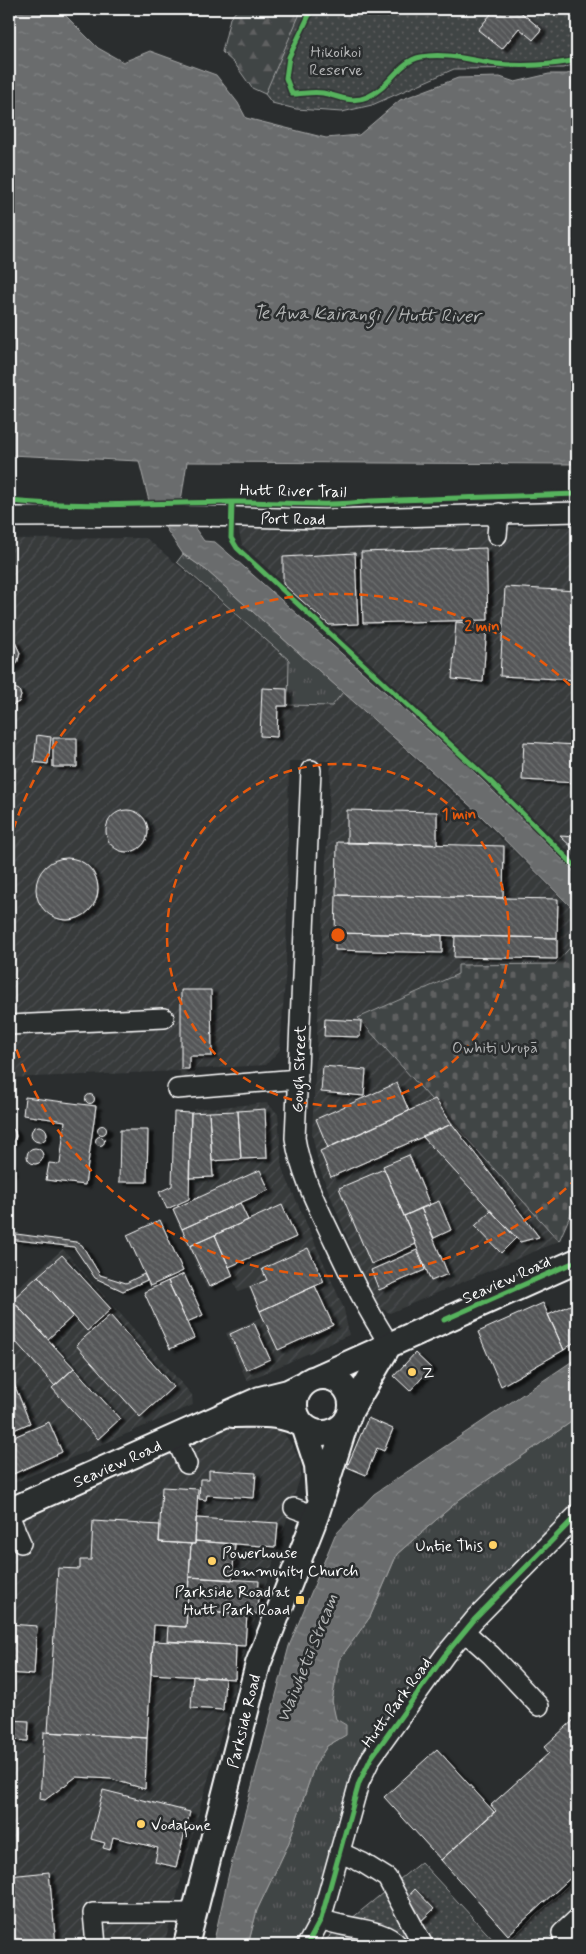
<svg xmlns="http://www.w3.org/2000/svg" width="586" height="1954" viewBox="0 0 586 1954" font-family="Mynerve,sans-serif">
  <defs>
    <pattern id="industrial-furrows" width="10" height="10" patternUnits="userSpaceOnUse" patternTransform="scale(1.25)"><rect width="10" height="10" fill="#373a3b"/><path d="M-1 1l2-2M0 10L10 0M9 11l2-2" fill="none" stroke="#4b4e4f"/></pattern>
    <pattern id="grass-tufts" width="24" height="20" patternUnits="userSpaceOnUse" patternTransform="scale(1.25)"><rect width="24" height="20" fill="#414445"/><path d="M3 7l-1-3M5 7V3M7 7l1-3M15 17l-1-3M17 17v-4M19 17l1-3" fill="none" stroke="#5e6061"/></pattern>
    <pattern id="forest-firs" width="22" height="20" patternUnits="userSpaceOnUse" patternTransform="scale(1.25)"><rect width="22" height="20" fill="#414445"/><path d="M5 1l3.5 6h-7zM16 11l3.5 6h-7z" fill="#5e6061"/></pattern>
    <pattern id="cemetery-stones" width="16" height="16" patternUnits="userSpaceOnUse" patternTransform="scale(1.25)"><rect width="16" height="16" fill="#414445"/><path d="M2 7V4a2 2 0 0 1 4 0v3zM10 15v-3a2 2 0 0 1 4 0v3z" fill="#5e6061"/></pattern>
    <pattern id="park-dots" width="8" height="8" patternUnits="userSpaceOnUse" patternTransform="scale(1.25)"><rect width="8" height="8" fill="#414445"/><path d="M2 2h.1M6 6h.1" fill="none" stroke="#5e6061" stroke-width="1.8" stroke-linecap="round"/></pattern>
    <pattern id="water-ripples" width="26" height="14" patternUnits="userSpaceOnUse" patternTransform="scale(1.25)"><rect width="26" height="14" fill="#6a6c6d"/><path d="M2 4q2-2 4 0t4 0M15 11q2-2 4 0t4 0" fill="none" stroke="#808283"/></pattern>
    <pattern id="building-back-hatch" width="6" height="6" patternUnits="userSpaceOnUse" patternTransform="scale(1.25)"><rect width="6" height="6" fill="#555758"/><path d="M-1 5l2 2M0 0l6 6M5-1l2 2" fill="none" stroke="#6e7071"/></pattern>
    <filter id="shadow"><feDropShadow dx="5.5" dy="3" stdDeviation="1" flood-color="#0009"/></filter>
  </defs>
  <rect width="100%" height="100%" fill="#2a2d2e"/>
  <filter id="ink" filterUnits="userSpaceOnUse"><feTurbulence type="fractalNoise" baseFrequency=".02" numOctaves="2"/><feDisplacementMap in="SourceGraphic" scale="10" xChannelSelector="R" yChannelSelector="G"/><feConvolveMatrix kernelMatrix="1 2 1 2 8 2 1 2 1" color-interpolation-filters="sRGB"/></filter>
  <g filter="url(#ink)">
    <path fill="url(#industrial-furrows)" d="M238,527h339v332l-200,-190 -135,-124z
      M146,538l143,122 43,46 11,-14 150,139 84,83v26l-22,24 -96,1 -1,9 -99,44 200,223 -169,72 -10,-5 -19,-35 -42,-106 -7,-33 19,-373h-42l-3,205 -6,84 -14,15 -69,4 -6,11h-10l-1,-9 -171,7v-539z
      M267,1103l11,11 4,54 62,141 5,26 -102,46 -21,-48 36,-16 -13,-29 -11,4 -6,-14 -25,11 -34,-77 20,-10 1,-93z
      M63,1249l129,146 1,10 -184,80v-191z
      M237,1422l43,6 13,18 7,16 1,13 -47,147 -53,182 -37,141h-155v-424z"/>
    <path fill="url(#grass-tufts)" stroke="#a0a2a2" d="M183,554l23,16 137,122 -11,14 -44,-1 1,-45 -112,-98z
      M577,1418v89l-132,134 -79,108 -21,50 -31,116 -17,30h-49l9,-35 31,-65 26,-78 13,-21 12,-7 -7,-38 7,-41 31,-43 27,-63 63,-55z"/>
    <path fill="url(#forest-firs)" stroke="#a0a2a2" d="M238,9h71l-23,78 -21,7 -13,-6 -17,-24 -13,-12 8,-34z"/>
    <path fill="url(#cemetery-stones)" stroke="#a0a2a2" d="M577,940v260l-18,41 -201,-223 100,-44v-9l97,-1z"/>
    <path fill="url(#park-dots)" stroke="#a0a2a2" d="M302,9h275v54l-14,5 -109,1 -82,36 -30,7 -46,-3 -24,-6 -7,-9z
      M421,1862l77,83h-179z
      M577,1877v68h-73z"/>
    <path fill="url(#water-ripples)" stroke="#a6a7a7" d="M9,9h50l39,39 25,14 27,-11 66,24 22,28 8,15 80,20 33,-3 41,-35 58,-22 42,-1 15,5 34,-8h18l10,-4v394l-390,-2 -7,45 24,34 11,1 21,18 229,203 112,111v39l-101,-102 -270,-241 -23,-16 -33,-49 -11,-44 -130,-6z
      M577,1358v60l-117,81 -63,55 -27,63 -31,43 -7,41 4,18 10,6v10l-19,11 -13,21 -26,78 -31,65 -9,35h-35l16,-72 60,-227 46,-111 39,-41z"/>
    <path fill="url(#building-back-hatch)" stroke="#fff" filter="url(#shadow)" d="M495,9h22l24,20 -1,3 -7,8 -14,-12 -17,21 -24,-19z
      M486,548l2,72 -125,3 -2,-71z
      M355,553l3,71 -29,1 -46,-41v-27z
      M505,587l72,4v89l-77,-4z
      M456,622l31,3 -4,57 -31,-3z
      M9,639l6,3 5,11 -3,11 -8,7z
      M10,686l9,4 2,6 -2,6 -9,4z
      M262,688l25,1v17h-9l-1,31 -17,-1z
      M37,735l14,2 -3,27 -14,-2z
      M53,738h24v29h-24z
      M524,742l53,3v38l-55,-3z
      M106 831a21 21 0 1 1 42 0a21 21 0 1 1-42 0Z
      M347,810l90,2v33l-90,-2z
      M560,836l17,1v15z
      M337,842l167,4 -1,52 -167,-3z
      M36 889a31 31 0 1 1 62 0a31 31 0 1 1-62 0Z
      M336,895l222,4 -1,39 -222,-5z
      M335,933l107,2v18l-107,-3z
      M455,936l102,2v21l-103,-2z
      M181,990h30l1,66h-23v13h-8z
      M325,1019l36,2 -1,16 -36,-1z
      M323,1066l43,4 -2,26 -43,-4z
      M397,1083l12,28 -81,37 -12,-29z
      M85.5 1099a4.5 4.5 0 1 1 9 0a4.5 4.5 0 1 1-9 0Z
      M25,1097l71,9 -11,79 -39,-5 3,-17 11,1 5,-43 -42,-6z
      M435,1099l17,25 -121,53 -11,-26z
      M265,1109l2,49 -26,1 -3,-48z
      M238,1111l3,48 -29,2 -3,-49z
      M174,1112l17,1 -2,86 -22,10 -8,-17 13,-6z
      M209,1112l4,65 -24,1 2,-65z
      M452,1124l87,113 -19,5 -98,-106z
      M97.5 1130a4.5 4.5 0 1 1 9 0a4.5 4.5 0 1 1-9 0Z
      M31 1134a8 8 0 1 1 16 0a8 8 0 1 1-16 0Z
      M9,1126l6,5 1,6 -7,8z
      M120,1130h28l-1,52h-28z
      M95.5 1141a4.5 4.5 0 1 1 9 0a4.5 4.5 0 1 1-9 0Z
      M27 1156a8 8 0 1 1 16 0a8 8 0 1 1-16 0Z
      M409,1155l21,50 -26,11 -21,-50z
      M9,1161l3,9 -3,5z
      M384,1169l32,75 -45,20 -32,-76z
      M260,1170l9,20 -87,39 -9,-20z
      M439,1201l12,29 -17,8 -13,-30z
      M240,1203l8,17 -58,26 -8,-17z
      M282,1205l14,32 -67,30 -14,-32z
      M421,1208l27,66 -17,7 -27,-65z
      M491,1211l25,27 -15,15 -26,-27z
      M160,1220l23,51 -33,15 -23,-51z
      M9,1233l67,9 6,3 18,30 26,8 18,-9 3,6 -24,11 -28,-13 -21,-31 -65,-8z
      M215,1235l18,41 -24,11 -19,-41z
      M308,1248l16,34 -64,29 -10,-24 17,-7 -5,-11z
      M417,1250l8,20 -46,20 -8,-20z
      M62,1255l49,54 -24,22 -49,-55z
      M184,1274l19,41 -16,7 -19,-41z
      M38,1276l35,40 -25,23 -36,-39z
      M168,1281l26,57 -24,11 -26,-57z
      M315,1286l18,39 -55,25 -18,-39z
      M12,1300l62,68 -19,18 -46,-52v-31z
      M577,1302v38l-13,10 -16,-35z
      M543,1303l21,47 -63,36 -23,-54z
      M110,1315l63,72 -33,30 -64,-72z
      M254,1323l16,36 -24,11 -16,-36z
      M415,1353l16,15 -21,23 -16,-15z
      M74,1368l46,51 -22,20 -46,-51z
      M14,1384l16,39 -21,9v-46z
      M368,1418l25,11 -9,22 -7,-3 -11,27 -19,-8z
      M49,1422l13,30 -53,24v-37z
      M209,1470l47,3 -2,25 -47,-3 -1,5 -7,-1 1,-20h9z
      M162,1487l36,2 -3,55 -36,-2z
      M196,1518l82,5 -2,24 -81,-6z
      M93,1521l67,4 -1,17 32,2 -5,83 -32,-2 -7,113 -99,-6 10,-164 22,1v-9h11z
      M195,1541l40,3 -3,36 -43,-3 2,-33h4z
      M189,1577l70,4 -2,33 -70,-4z
      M187,1610l60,4 -2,32 -78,-5 1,-15 18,1z
      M9,1624l28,2 -3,49 -25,-2z
      M153,1641l83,4 -1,34 -84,-5z
      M193,1676l32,2 -2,32 -32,-2z
      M577,1717v155l-69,63 -67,-75 55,-49 -5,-6 58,-52 -5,-6z
      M9,1720l20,1 -1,20 -19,-1z
      M44,1732l103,6 -2,51 -34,-10 -35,-2 -31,23 -5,-1z
      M437,1749l57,63 -53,48 -57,-63z
      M103,1790l87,22 -14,55 -21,-5 3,-14 -45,-11 -3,13 -7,-2 2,-5 -14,-4z
      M49,1872l7,73h-47v-69z
      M415,1889l19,20 -14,13 -18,-19z
      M478,1939l5,6h-13z"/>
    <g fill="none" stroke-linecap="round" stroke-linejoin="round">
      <g stroke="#fff" stroke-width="22">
        <path id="minor" d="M9,517l193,-1 122,3 253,-7
          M497,535l2,-22
          M311,770l-16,368c6,38 23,69 39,103 17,36 34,71 56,104
          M9,1025l155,-7
          M177,1089l121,-10
          M175,1437l12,27
          M294,1508l22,8
          M9,1515l12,28
          M464,1631l27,24 48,51
          M339,1852l24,11 24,15 36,67
          M321,1919c22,10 62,8 77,26
          M96,1945l-3,-32h101
          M307,1945l14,-26 38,-136 12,-25 74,-103 29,-35 103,-105
          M565,1945l-3,-12 15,-14"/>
      </g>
      <g stroke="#fff" stroke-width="28">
        <path id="major" d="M318,1377l259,-116
          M295 1405a28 28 0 1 1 56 0a28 28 0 1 1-56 0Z
          M350,1412l38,-65
          M233,1415c25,0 49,-3 71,11l13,39 2,29
          M9,1511l251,-112 28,-7 16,-8
          M186,1945l72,-281 58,-148 31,-97"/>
      </g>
      <use href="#minor" stroke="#2a2d2e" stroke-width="19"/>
      <use href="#major" stroke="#2a2d2e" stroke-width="24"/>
      <g stroke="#2a2d2e" stroke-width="8">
        <path id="cycleway" d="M312,9l-23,48 -3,21 6,16c10,0 21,-3 31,-1 15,3 28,11 44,4 22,-8 31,-36 54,-40 26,-5 51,4 76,7 25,3 56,1 80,-4
          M9,501c73,7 147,2 221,1 47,-1 93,6 140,-1l207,-7
          M232,502l-1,36 6,10 253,233 87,87
          M444,1320l133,-59
          M307,1945l14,-26 38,-136 12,-25 74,-103 29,-35 103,-105"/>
      </g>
      <use href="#cycleway" stroke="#56b35d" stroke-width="5"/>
    </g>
  </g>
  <g fill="none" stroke="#e8590c" stroke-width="2.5" stroke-dasharray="9 6">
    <circle cx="338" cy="935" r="171"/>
    <path d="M577 1178A341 341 0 0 1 9 1026M9 844A341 341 0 0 1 577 692"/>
  </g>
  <g fill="#ffd166" stroke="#2a2d2e" stroke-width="2">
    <circle cx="412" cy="1372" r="5"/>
    <circle cx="493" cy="1545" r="5"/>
    <circle cx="212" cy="1561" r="5"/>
    <rect x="295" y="1595" width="10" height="10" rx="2.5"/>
    <circle cx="141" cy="1824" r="5"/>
  </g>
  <g text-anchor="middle" stroke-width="5" stroke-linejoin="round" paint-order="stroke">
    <g font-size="16" fill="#b3b4b5" stroke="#2a2d2e">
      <text x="336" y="57">Hikoikoi<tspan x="336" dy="18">Reserve</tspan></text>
      <text x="495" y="1053">Owhiti Urupā</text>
    </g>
    <g font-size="16" fill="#fff" stroke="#2a2d2e">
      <text transform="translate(293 490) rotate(1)" y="6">Hutt River Trail</text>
      <text transform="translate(293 518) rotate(1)" y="6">Port Road</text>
      <text transform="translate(298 1069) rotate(-88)" y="6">Gough Street</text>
      <text transform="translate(506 1279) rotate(-24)" y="6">Seaview Road</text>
      <text transform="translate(117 1463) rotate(-24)" y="6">Seaview Road</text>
      <text transform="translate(396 1702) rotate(-54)" y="6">Hutt Park Road</text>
      <text transform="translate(243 1721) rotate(-76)" y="6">Parkside Road</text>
    </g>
    <g font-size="16" fill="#fff" stroke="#2a2d2e" text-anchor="start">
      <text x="422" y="1378">Z</text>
      <text x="483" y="1551" text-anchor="end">Untie This</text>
      <text x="222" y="1558">Powerhouse<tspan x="222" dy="18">Community Church</tspan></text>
      <text x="290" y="1597" text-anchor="end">Parkside Road at<tspan x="290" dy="18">Hutt Park Road</tspan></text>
      <text x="151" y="1830">Vodafone</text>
    </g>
    <g font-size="18" font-style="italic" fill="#b4b6b6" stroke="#2a2d2e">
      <text transform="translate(367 314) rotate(1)" y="6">Te Awa Kairangi / Hutt River</text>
      <text transform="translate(307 1658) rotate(-68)" y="6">Waiwhetū Stream</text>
    </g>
  </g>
  <circle cx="338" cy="935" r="8" fill="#e8590c" stroke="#2a2d2e" stroke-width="2.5"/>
  <g font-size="15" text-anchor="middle" font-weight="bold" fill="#e8590c" stroke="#2a2d2e" stroke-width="5" stroke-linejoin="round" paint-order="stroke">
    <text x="482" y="631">2 min</text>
    <text x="459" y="819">1 min</text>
  </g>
  <rect width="586" height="1954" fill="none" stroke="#2a2d2e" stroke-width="30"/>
  <rect x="15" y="15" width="556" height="1924" fill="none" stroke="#fff" stroke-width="2" filter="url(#ink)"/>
</svg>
